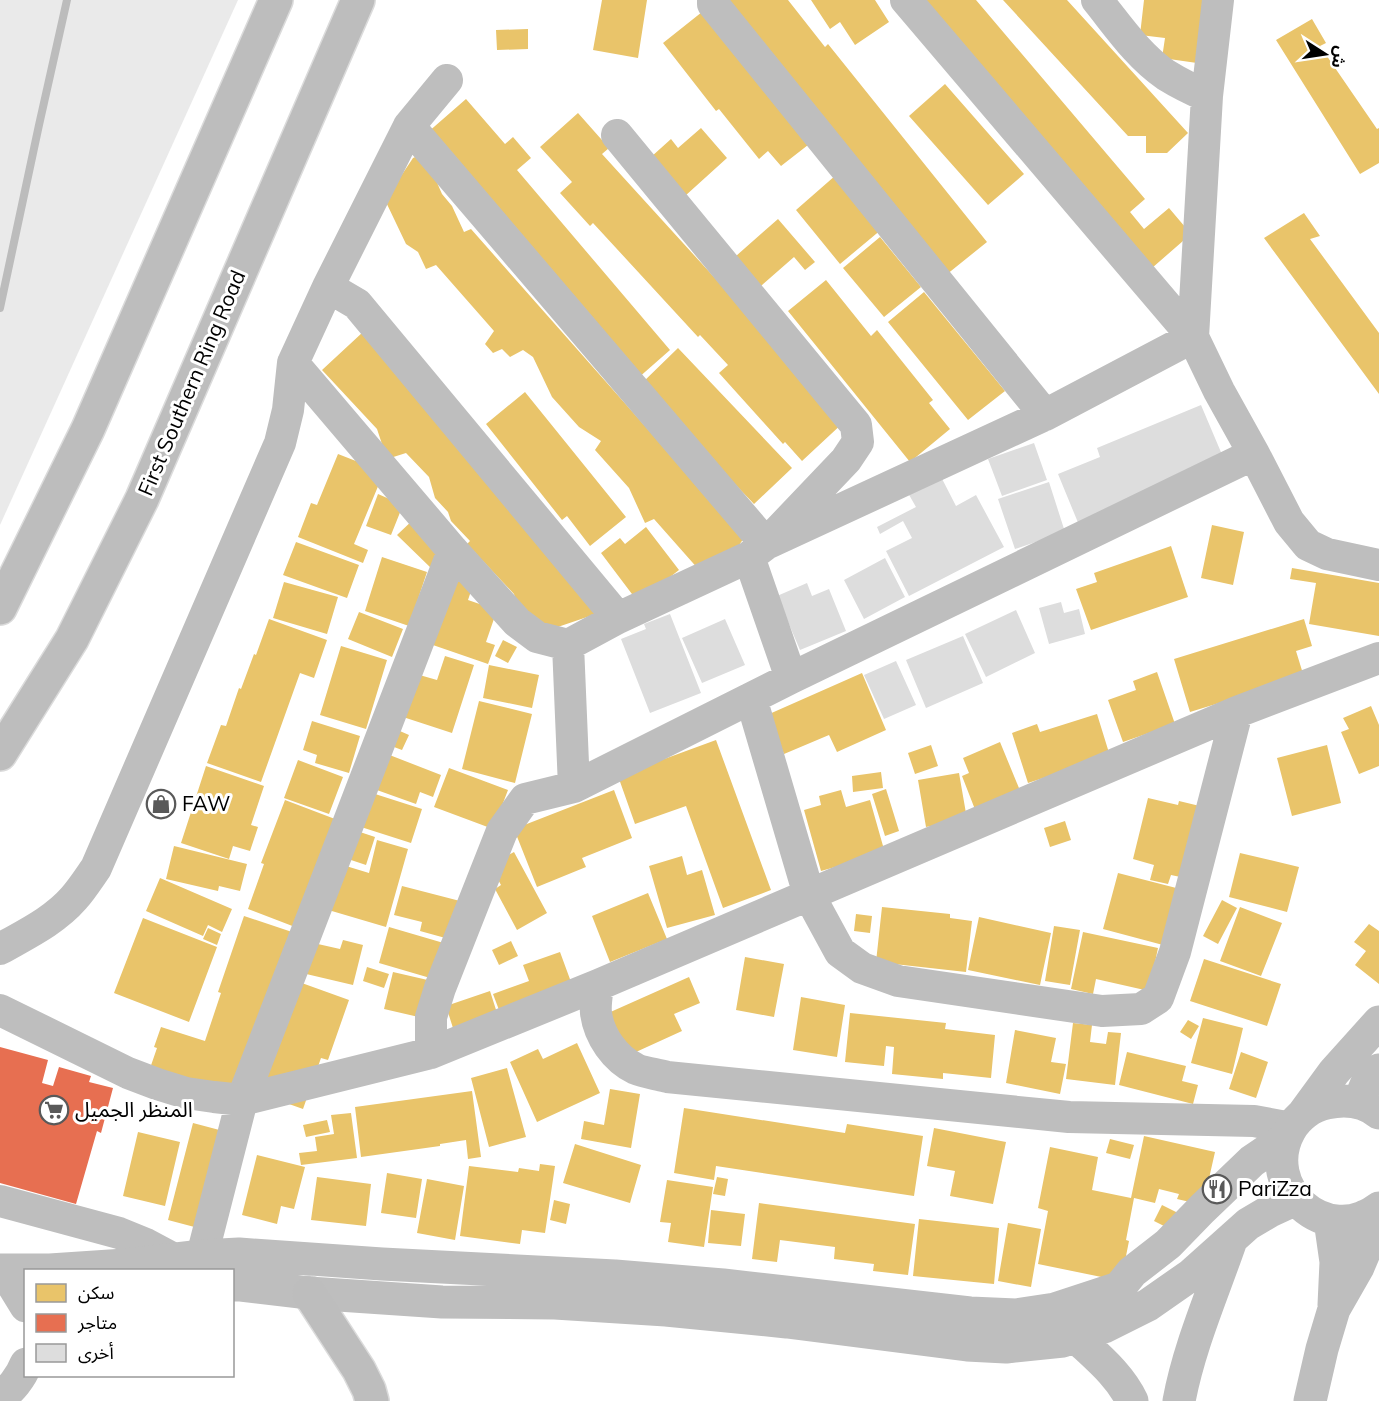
<svg xmlns="http://www.w3.org/2000/svg" width="1379" height="1401" viewBox="0 0 1379 1401" font-family="Mulish,'Noto Sans Arabic',sans-serif">
  <rect width="100%" height="100%" fill="#fff"/>
  <path fill="#eaeaea" d="M0,0h238l-238,525z"/>
  <path fill="#e9c46a" d="M602,0h45l-9,58 -45,-8z
    M728,0h60l37,47 3,-3 159,198 -41,33z
    M811,0h64l14,22 -34,23 -15,-23 -10,7z
    M914,0h62l169,199 -15,13 14,17 25,-21 22,26 -39,34z
    M1003,0h64l121,133 -21,20h-21v-17h-18z
    M1144,0h60l-7,63 -35,-5 3,-20 -25,-3z
    M702,12l106,133 -27,21 -13,-15 -9,8 -40,-50 -3,2 -53,-68z
    M1312,19l14,24 -6,3 57,83 2,-1v35l-19,11 -84,-134z
    M528,29v20l-31,1 -1,-20z
    M945,84l79,90 -36,31 -79,-89z
    M466,99l39,45 8,-7 18,21 -14,12 153,180 -33,29 -210,-246z
    M578,113l31,35 -7,6 243,267 -43,40 -17,-19 -2,2 -64,-71 9,-8 -28,-30 -2,2 -105,-114 -3,3 -30,-33 12,-11 -32,-35z
    M701,128l26,30 -42,38 -34,-39 20,-18 7,9z
    M424,153l18,41 10,12 12,26 7,-3 273,309 -12,17 -32,16 -46,-52 -9,4 -16,-35 -34,-38 6,-9 -22,-14 -27,-30 -19,-40 -10,-7 -13,7 -8,-8 -9,4 -8,-9 9,-13 -58,-66 -10,4 -8,-17 -12,-8 -21,-44 28,-42z
    M836,175l46,54 -42,35 -44,-54z
    M1304,213l16,23 -10,3 69,94v61l-115,-156z
    M778,219l37,43 -10,8 -11,-13 -33,29 -25,-30z
    M880,237l41,50 -37,30 -41,-49z
    M826,280l45,56 6,-6 56,70 -4,3 21,26 -40,33 -122,-151z
    M924,292l81,99 -37,29 -80,-98z
    M363,332l233,282 -53,18 -26,-28 -3,-10 -47,-50 3,-3 -19,-20 -3,-9 -13,-14 -6,-21 -23,-24 -19,6 -10,-30 -55,-59z
    M678,348l114,120 -38,36 -114,-119z
    M525,392l101,125 -36,29 -23,-30 -5,4 -76,-96z
    M338,454l46,18 -30,72 14,6 -5,13 -65,-26 13,-34 6,2z
    M378,494l25,11 -12,30 -25,-9z
    M415,518l35,34 -17,18 -36,-35z
    M1212,525l32,7 -11,53 -32,-7z
    M646,527l33,43 -41,32 -37,-49 19,-15 5,6z
    M296,542l63,23 -12,33 -64,-23z
    M1171,546l17,51 -97,33 -15,-41 21,-7 -3,-9z
    M382,557l45,15 -18,54 -44,-15z
    M1292,568l87,15v53l-70,-12 7,-41 -26,-4z
    M453,574l21,8 -6,18 29,10 -11,32 9,3 -7,19 -58,-20z
    M284,582l54,15 -11,37 -54,-16z
    M359,612l44,17 -11,28 -44,-18z
    M269,619l58,21 -13,38 -14,-5 -39,109 -54,-19 14,-38 5,1 13,-38 2,1 13,-35 2,1z
    M1304,619l8,27 -16,5 8,26 -114,35 -16,-53z
    M503,640l14,7 -9,16 -13,-7z
    M341,646l46,14 -21,69 -46,-14z
    M445,656l29,9 -22,68 -49,-16 13,-43 21,6z
    M489,665l50,10 -7,33 -49,-10z
    M1157,672l18,52 -52,18 -15,-42 28,-10 -3,-9z
    M862,673l24,57 -49,22 -8,-17 -45,19 -17,-39z
    M479,701l53,13 -17,69 -53,-14z
    M1371,706l8,19v41l-20,8 -18,-42 8,-3 -6,-11z
    M1097,714l13,42 -82,27 -16,-50 25,-9 3,8z
    M312,721l48,15 -11,37 -34,-10 2,-8 -14,-5z
    M393,728l16,7 -7,15 -16,-6z
    M716,740l55,150 -48,18 -37,-102 -51,18 -17,-48z
    M1000,742l21,51 -45,19 -14,-36 7,-3 -6,-15z
    M931,745l7,21 -23,8 -7,-21z
    M1327,745l14,58 -49,13 -15,-58z
    M387,754l54,21 -8,22 -13,-5 -4,12 -42,-15z
    M298,760l45,17 -14,37 -45,-16z
    M206,766l58,20 -13,39 7,2 -8,24 -17,-5 -4,13 -48,-16z
    M449,768l59,22 -15,39 -59,-22z
    M881,772l2,16 -30,4 -1,-16z
    M959,773l8,46 -41,8 -8,-47z
    M886,789l13,42 -14,5 -13,-42z
    M614,790l18,48 -50,20 4,9 -49,20 -23,-58z
    M841,790l5,17 24,-7 15,53 -64,18 -17,-61 17,-5 -2,-9z
    M372,793l50,16 -11,34 -50,-16z
    M1148,798l30,7 1,-4 29,7 -23,70 -14,-3 -3,9 -18,-4 4,-15 -21,-6z
    M285,800l50,19 -40,108 -47,-18 16,-45 -3,-1z
    M1065,821l6,19 -21,7 -6,-19z
    M354,830l21,7 -9,28 -21,-7z
    M377,840l31,9 -22,78 -61,-18 21,-43 23,7z
    M174,846l73,18 -7,27 -21,-5 -1,5 -52,-12z
    M514,852l33,61 -30,17 -22,-41 6,-4 -11,-20z
    M1240,853l59,14 -12,45 -58,-15z
    M682,856l5,19 15,-5 13,45 -48,13 -18,-62z
    M1118,873l66,17 -21,55 -60,-16z
    M160,878l72,31 -10,23 -14,-7 -5,11 -57,-25z
    M402,886l58,15 -11,38 -29,-8 2,-9 -28,-7z
    M648,893l19,46 -57,23 -18,-46z
    M1222,900l15,8 -19,36 -15,-8z
    M882,907l68,7v4l22,3 -6,51 -90,-10z
    M1240,907l42,16 -21,53 -41,-15z
    M856,914l16,2 -2,17 -16,-2z
    M244,916l48,16 -63,173 -82,-28 10,-29 -3,-1 7,-20 44,14 16,-48 -3,-1z
    M979,917l72,16 -11,52 -72,-15z
    M143,918l74,29 -28,75 -75,-29z
    M1369,924l10,7v53l-24,-19 11,-14 -12,-9z
    M1054,926l26,4 -10,55 -25,-4z
    M389,927l58,17 -10,36 -58,-17z
    M208,928l13,6 -4,11 -14,-6z
    M1083,932l75,16 -9,43 -53,-12 -3,15 -22,-5z
    M343,940l20,5 -10,40 -51,-12 7,-31 31,7z
    M511,941l7,15 -19,9 -7,-15z
    M560,952l18,49 -70,33 -15,-40 36,-13 -6,-16z
    M745,957l39,7 -10,53 -38,-7z
    M1204,959l77,25 -14,42 -77,-25z
    M367,967l22,7 -5,14 -21,-7z
    M393,972l39,9 -9,37 -39,-9z
    M689,977l11,26 -26,11 8,17 -57,26 -19,-43z
    M299,982l50,18 -21,60 -7,-2 -18,51 -42,-15z
    M490,991l8,25 -45,12 -7,-22z
    M801,997l44,8 -8,52 -44,-7z
    M850,1013l96,10 -1,6 50,6 -4,43 -48,-5v6l-51,-5 2,-27 -8,-1 -2,20 -39,-4z
    M1203,1018l40,10 -11,46 -41,-11z
    M1188,1020l11,6 -8,13 -11,-7z
    M1073,1023l19,2 -2,17 16,2 2,-12 13,1 -6,52 -49,-6z
    M1015,1030l41,8 -5,24 15,2 -6,30 -54,-11z
    M577,1043l23,50 -63,29 -27,-60 28,-13 5,10z
    M1127,1052l59,14 -4,15 16,4 -5,19 -74,-19z
    M1241,1052l27,10 -12,36 -27,-9z
    M507,1068l19,69 -37,10 -18,-69z
    M610,1089l30,5 -9,54 -50,-9 3,-18 20,4z
    M472,1091l9,66 -13,2 -2,-19 -26,4v2l-79,11 -6,-50z
    M684,1108l161,25 2,-9 76,12 -9,60 -198,-30 -2,14 -40,-7z
    M351,1113l6,45 -56,7 -2,-12 18,-2 -2,-14 19,-3 -3,-19z
    M327,1120l3,12 -24,5 -3,-12z
    M193,1123l34,9 -25,97 -34,-9z
    M934,1128l72,14 -13,62 -43,-8 5,-25 -28,-5z
    M138,1132l42,10 -15,64 -42,-10z
    M1144,1136l71,16 -12,53 -26,-6 2,-5 -20,-5 -4,14 -21,-5 -8,42 3,1 -8,40 -83,-17 10,-53 -10,-3 12,-61 48,10 -6,33 39,8z
    M1110,1139l24,6 -4,14 -24,-6z
    M575,1144l66,21 -11,38 -67,-20z
    M257,1155l48,12 -11,42 -13,-3 -4,18 -35,-9z
    M540,1164l15,2 -10,67 -23,-3 -2,14 -60,-8 9,-70 49,6 1,-4 20,3z
    M387,1173l35,6 -6,39 -35,-5z
    M317,1177l54,7 -5,42 -55,-6z
    M717,1177l11,2 -3,17 -12,-2z
    M427,1179l37,7 -9,54 -38,-7z
    M667,1180l46,7 -9,60 -36,-5 3,-19 -11,-1z
    M554,1200l16,4 -4,20 -16,-4z
    M759,1203l156,21 -7,51 -35,-4 1,-7 -40,-5 1,-12 -55,-7 -3,22 -25,-3z
    M1162,1205l16,8 -8,16 -16,-8z
    M711,1210l34,4 -4,32 -33,-3z
    M919,1219l80,9 -5,56 -81,-8z
    M1008,1223l33,6 -10,58 -33,-6z"/>
  <path fill="#e76f51" d="M0,1047l48,13 -6,23 11,3 6,-19 32,9 -2,6 24,6 -12,45 -4,-2 -21,73 -76,-21z"/>
  <g fill="none" stroke-linecap="round" stroke-linejoin="round">
    <path stroke="#bcbcbc" stroke-width="8" d="M0,308l39,-183 28,-125"/>
  </g>
  <path fill="#ddd" d="M1201,405l25,59 -147,61 -21,-51 42,-17 -3,-9z
    M1034,443l13,37 -45,16 -14,-37z
    M937,469l19,37 20,-11 28,52 -95,49 -23,-45 26,-13 -9,-17 -23,13 -3,-7 39,-20 -12,-21z
    M1049,482l16,50 -50,17 -17,-50z
    M885,558l20,39 -41,22 -20,-39z
    M807,583l5,13 17,-7 17,42 -46,19 -23,-54z
    M1061,602l3,11 15,-4 6,25 -36,10 -10,-36z
    M1016,610l19,43 -49,24 -21,-43z
    M670,614l31,79 -51,20 -29,-74 25,-10 -2,-5z
    M725,619l20,46 -43,18 -20,-45z
    M963,636l20,47 -57,25 -20,-48z
    M896,661l20,44 -32,14 -20,-44z"/>
  <g fill="none" stroke-linecap="round" stroke-linejoin="round">
    <g stroke="#dbdbdb" stroke-width="36">
      <path id="trunk" d="M309,1293l50,77 10,20 3,11"/>
    </g>
    <g stroke="#dbdbdb" stroke-width="36">
      <path id="motorway" d="M0,608l88,-179 188,-429
        M0,754l72,-115 70,-140 216,-499"/>
    </g>
    <path stroke="#bebebe" stroke-width="32" d="M713,0v4l332,411
      M1097,0c21,26 41,56 69,75 13,8 27,15 41,21
      M1218,0l-11,96 -14,241 26,54 35,63 35,68 19,23 19,9 52,11
      M409,126l357,418 80,-84 12,-18 -2,-17 -239,-290
      M328,287l29,17 261,314
      M293,363l160,188 64,71 20,15 31,8 50,-27 131,-61 17,-13 279,-129 148,-78 -287,-337
      M749,557l42,121
      M568,645l6,142
      M751,698l58,197 31,57 22,16 36,13 204,30 39,-2 17,-11 17,-46 62,-240
      M0,949c26,-15 54,-28 74,-51 8,-9 15,-20 22,-30l184,-425 8,-33 5,-47 35,-76 81,-161 38,-46
      M598,985c-1,9 -3,20 -2,28 3,23 19,46 40,56 9,4 21,5 31,8l402,40 185,4 32,6 7,-3
      M0,1010l128,63 29,11 29,9 28,4 28,3 189,-47 167,-68 639,-273 142,-54
      M431,1053v-36l9,-29 62,-157 23,-32 49,-12 217,-109 463,-224
      M0,1201l119,32 27,11 30,16
      M202,1256l40,-156 211,-549"/>
    <path stroke="#bebebe" stroke-width="33" d="M1359,1102l7,-17 13,-15
      M1304,1113l30,-41 45,-50
      M1379,1113c-15,-12 -34,-14 -52,-10 -15,3 -29,13 -37,27 -32,57 36,119 89,78
      M1330,1220l6,42 -2,43
      M0,1270h50l75,-5 77,-9 37,-2 143,10 233,12 108,9 247,28 46,2 39,-6 64,-21 13,-16 36,-28 34,-35 50,-48 34,-23
      M0,1274l13,11 13,21
      M232,1285h9l68,8 133,9 113,1 111,7 121,12 180,23 39,2 57,-6 41,-14 44,-22 43,-30 57,-51 22,-13 26,-12
      M1076,1337c20,19 44,38 56,64
      M0,1397c11,-7 21,-20 26,-33
      M1179,1401c10,-54 33,-106 51,-158
      M1310,1401l12,-52 12,-40 24,-42 8,-19 -1,-32"/>
    <use href="#trunk" stroke="#bdbdbd" stroke-width="33"/>
    <use href="#motorway" stroke="#bdbdbd" stroke-width="33"/>
  </g>
  <defs>
    <g id="shop-ring" transform="scale(1.5)"><circle r="9.5" fill="#fff" stroke="#595959" stroke-width="1.5"/><path d="M-5-2.5h2.3a2.7 3.5 0 0 1 5.4 0H5L5.5 6h-11ZM-1.5-2.5h3a1.5 2.3 0 0 0-3 0Z" fill="#595959"/></g>
    <g id="supermarket-ring" transform="scale(1.5)"><circle r="9.5" fill="#fff" stroke="#595959" stroke-width="1.5"/><path d="M-6-5.5h2.5l.6 2H6L4.5 2H-2.5L-4.4-4H-6ZM-1.5 3.2a1.3 1.3 0 1 0 .1 0ZM3 3.2a1.3 1.3 0 1 0 .1 0Z" fill="#595959"/></g>
    <g id="restaurant-ring" transform="scale(1.5)"><circle r="9.5" fill="#fff" stroke="#595959" stroke-width="1.5"/><path d="M-5-6h1v4h1v-4h1v4h1v-4h1v5L-1.5 .5V6h-2V.5L-5-1ZM5-6V6H3V1.5H1.5Q1.5-4 5-6Z" fill="#595959"/></g>
  </defs>
  <g fill-rule="evenodd">
    <use href="#shop-ring" x="161" y="804"/>
    <use href="#supermarket-ring" x="54" y="1110"/>
    <use href="#restaurant-ring" x="1217" y="1189"/>
  </g>
  <g text-anchor="middle" stroke-width="6" stroke-linejoin="round" paint-order="stroke">
    <g font-size="21" fill="#000" stroke="#fff">
      <text transform="translate(192 383) rotate(-67)" y="7">First Southern Ring Road</text>
    </g>
    <g font-size="21" fill="#000" stroke="#fff" text-anchor="start">
      <text x="182" y="811">FAW</text>
      <text x="75" y="1117">المنظر الجميل</text>
      <text x="1238" y="1196">PariZza</text>
    </g>
  </g>
  <rect x="24" y="1269" width="210" height="108" fill="#ffffff" stroke="#999999" stroke-width="1.5"/>
  <rect x="36" y="1284" width="30" height="18" fill="#e9c46a" stroke="#999999" stroke-width="1.5"/>
  <text x="78" y="1299" font-size="18" fill="#000000">سكن</text>
  <rect x="36" y="1314" width="30" height="18" fill="#e76f51" stroke="#999999" stroke-width="1.5"/>
  <text x="78" y="1329" font-size="18" fill="#000000">متاجر</text>
  <rect x="36" y="1344" width="30" height="18" fill="#dddddd" stroke="#999999" stroke-width="1.5"/>
  <text x="78" y="1359" font-size="18" fill="#000000">أخرى</text>
  <g transform="translate(1325 54) rotate(102)" stroke="#ffffff" stroke-width="4.5" paint-order="stroke">
  <path d="M0-4.5L10 22L0 15L-10 22Z" fill="#000000"/>
  <text y="-9" font-size="16" font-weight="bold" text-anchor="middle" fill="#000000">ش</text>
  </g>
</svg>
